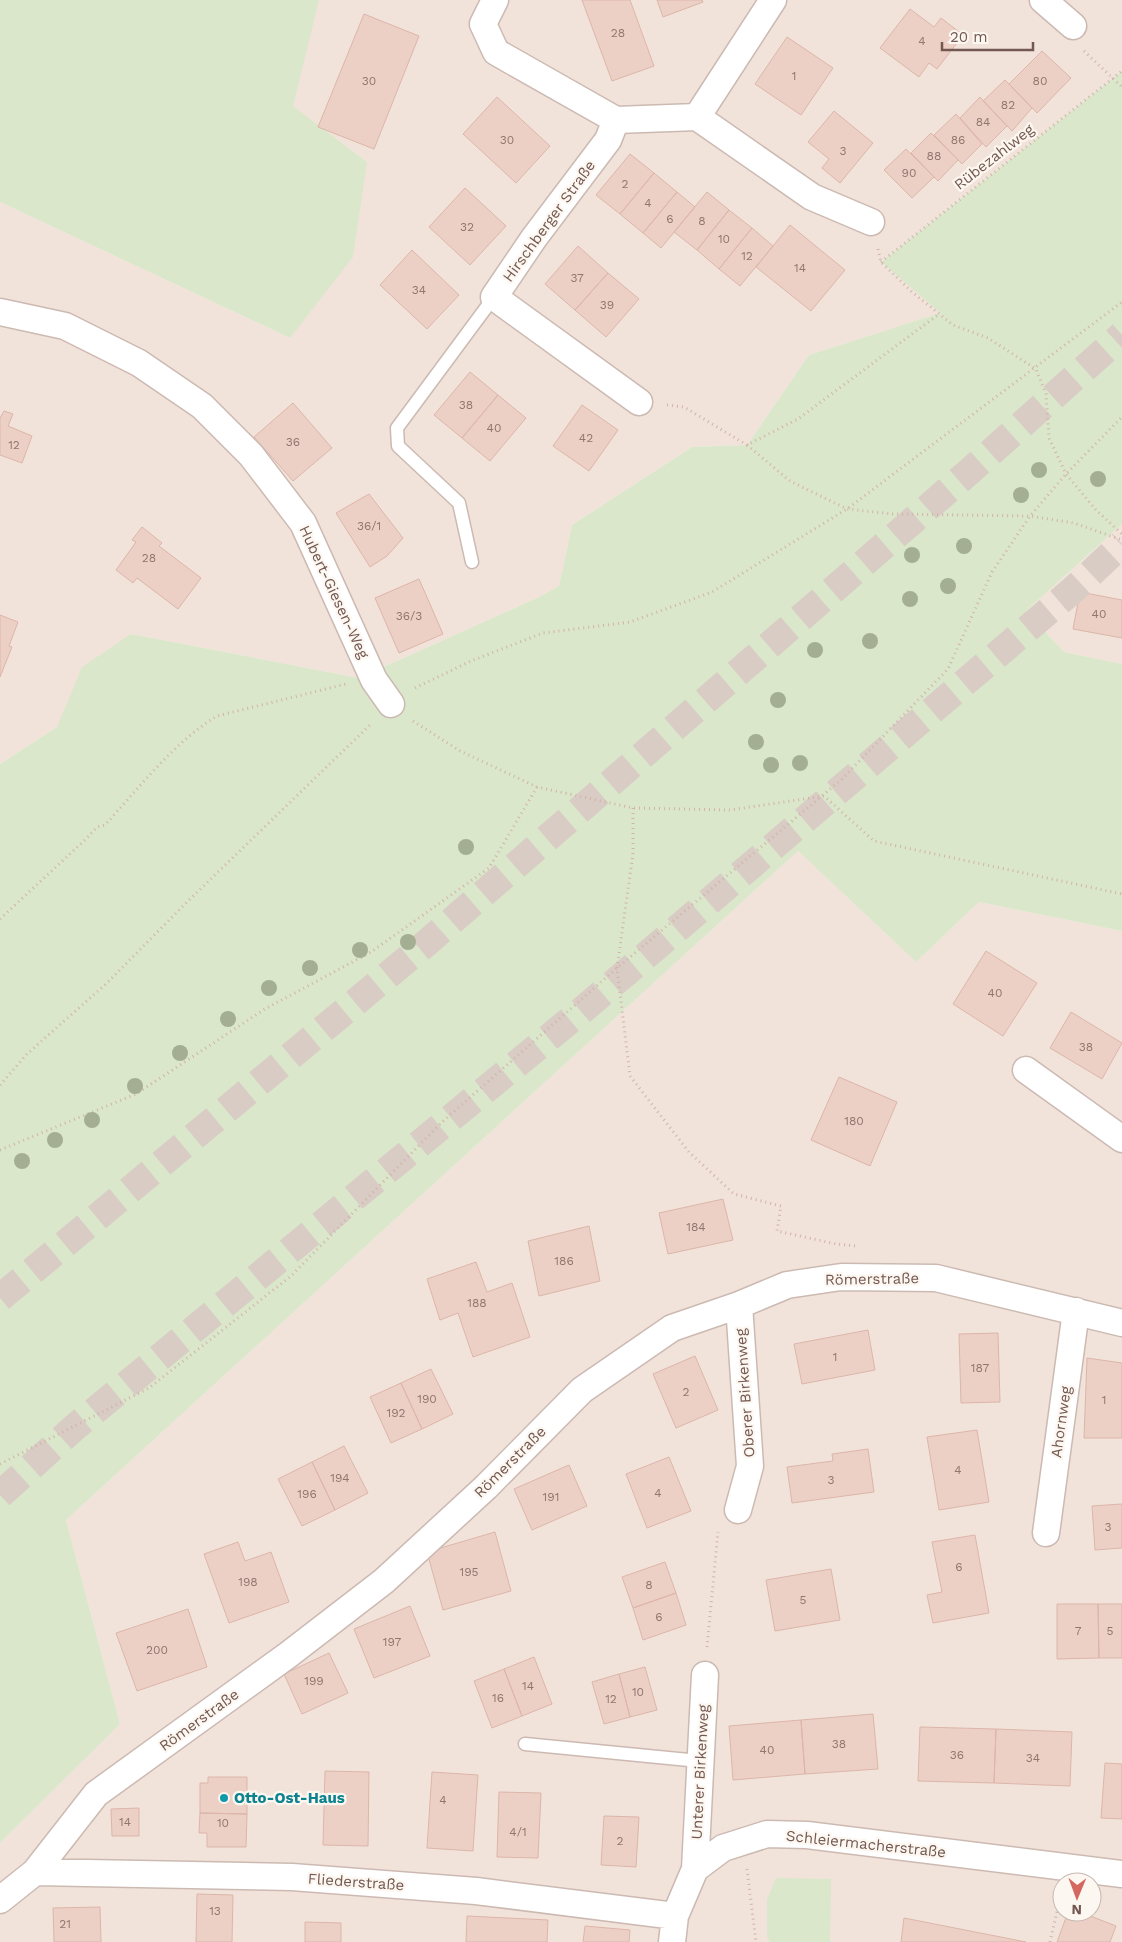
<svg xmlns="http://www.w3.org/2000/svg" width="1122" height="1942" viewBox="0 0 1122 1942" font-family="'Work Sans',sans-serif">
  <rect width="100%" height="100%" fill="#faf2eb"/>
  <path fill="#f1e3da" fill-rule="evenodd" d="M315,0h807v71l-241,191 59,51 -131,42 -62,90 -55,2 -120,78 -13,61 -20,11 -180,81 -228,-44 -74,93 -57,37v-562l290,136 77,-176 -84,-63z
    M1122,524v140l-58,-12 -38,-41z
    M798,851l118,111 63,-60 143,29v1011h-1122v-99l120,-119 -54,-204zM1062,1882h30v30h-30z"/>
  <path fill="#dae7cb" d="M0,0h319l-26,106 74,56 -14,95 -63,81 -290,-136z
    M1122,71v453l-96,87 38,41 58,12v267l-143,-29 -63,60 -118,-111 -732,669 54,204 -120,119v-1079l57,-37 25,-60 49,-33 228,44 180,-81 20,-11 13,-61 120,-78 55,-2 62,-90 131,-42 -59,-51z
    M776,1878l55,1 -1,63h-60l-3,-5v-38z"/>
  <path fill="#ecd0c6" stroke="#ddb5a9" d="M582,0h48l24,66 -42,15z
    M657,0h45l1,2 -40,15z
    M910,9l24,18 7,-9 22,17 -26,34 -8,-6 -10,14 -39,-29z
    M364,14l55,22 -45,113 -56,-22z
    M787,37l46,31 -32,47 -46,-31z
    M1042,51l29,27 -34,35 -28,-29z
    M1005,80l27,28 -20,23 -29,-30z
    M497,97l53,49 -34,37 -53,-49z
    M980,97l27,29 -21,21 -26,-29z
    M834,111l39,32 -33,40 -18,-15 7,-9 -21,-17z
    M956,114l26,30 -20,20 -28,-29z
    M931,133l27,27 -20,21 -27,-28z
    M906,149l28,28 -22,21 -28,-28z
    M630,154l24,19 -34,41 -24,-19z
    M654,173l23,19 -34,41 -23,-19z
    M465,188l41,38 -36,39 -41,-38z
    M677,192l18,15 -34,41 -18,-15z
    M707,192l22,18 -32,40 -23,-18z
    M729,210l23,18 -33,41 -22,-19z
    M790,225l55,45 -34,41 -55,-44z
    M752,228l21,18 -33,40 -21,-17z
    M578,246l30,27 -33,37 -30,-26z
    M412,250l47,45 -32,34 -47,-44z
    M608,273l31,26 -33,38 -31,-27z
    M470,372l28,23 -36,43 -28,-23z
    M498,395l28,23 -36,43 -28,-23z
    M293,403l39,45 -39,33 -39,-44z
    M582,405l36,25 -29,41 -36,-25z
    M4,411l9,3 -5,12 24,10 -10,27 -22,-8v-37z
    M369,494l34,44 -16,18 -17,11 -34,-54z
    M142,527l20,16 -3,3 42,32 -23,31 -41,-31 -4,5 -17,-13 20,-28 -4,-2z
    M419,579l24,55 -44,19 -24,-55z
    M1080,592l42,8v38l-49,-9z
    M0,615l18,7 -9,24 3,1 -12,30z
    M986,951l51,32 -34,53 -50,-32z
    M1071,1012l51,31 -20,36 -52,-31z
    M839,1077l58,25 -27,64 -59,-26z
    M723,1199l10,41 -65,14 -9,-41z
    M589,1226l11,55 -61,15 -11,-55z
    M476,1262l11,30 25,-9 18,54 -57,20 -15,-44 -18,7 -13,-41z
    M868,1330l7,40 -73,14 -8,-40z
    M998,1333l2,69 -39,1 -2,-69z
    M695,1356l23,54 -42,18 -23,-54z
    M1087,1358l35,5v75h-38z
    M431,1369l22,45 -31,15 -21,-46z
    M401,1383l21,46 -31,14 -21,-46z
    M977,1430l12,72 -50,8 -12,-73z
    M344,1446l24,47 -33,17 -23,-48z
    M868,1449l6,43 -82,11 -5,-36 46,-6 -1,-7z
    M669,1457l22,54 -44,17 -21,-54z
    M312,1462l23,48 -33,16 -24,-47z
    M569,1465l18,41 -55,24 -18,-41z
    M1122,1504v44l-27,2 -3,-44z
    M495,1532l16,59 -68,19 -16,-58z
    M975,1535l14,78 -56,10 -6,-28 15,-3 -10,-50z
    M238,1542l7,19 26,-9 18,50 -60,21 -25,-69z
    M665,1562l11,31 -43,15 -11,-31z
    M831,1569l9,51 -65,11 -9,-51z
    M676,1593l10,32 -43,15 -10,-32z
    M1057,1604h41l1,54 -42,1z
    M1098,1604h24v54h-23z
    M410,1606l20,50 -56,22 -20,-49z
    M188,1609l19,58 -70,24 -21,-58z
    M329,1653l19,40 -46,21 -18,-40z
    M534,1657l18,47 -30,12 -18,-47z
    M645,1667l12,43 -27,7 -11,-43z
    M504,1669l18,47 -30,12 -18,-47z
    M619,1674l11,43 -26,7 -12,-42z
    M873,1714l5,55 -73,5 -4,-54z
    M801,1720l4,54 -72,6 -4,-54z
    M920,1727l76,2 -2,54 -76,-2z
    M996,1729l76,3 -2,54 -76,-3z
    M1105,1763l17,1v55l-21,-1z
    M325,1771l44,1 -1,74 -45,-1z
    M432,1772l46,3 -5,76 -46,-3z
    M208,1777h39v37l-47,-1v-30h8z
    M499,1792l42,1 -3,65 -41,-1z
    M139,1808v28h-27l-1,-27z
    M200,1813l47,1 -1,33h-39v-14h-8z
    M604,1816l35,1 -3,50 -35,-2z
    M197,1894l36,1 -1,47h-36z
    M100,1907l1,35h-47l-1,-34z
    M1068,1912h12l36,14 -6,16h-53z
    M467,1916l81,4 -1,22h-81z
    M904,1918l122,24h-125z
    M305,1922l36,1v19h-36z
    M585,1926l45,4 -1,12h-46z"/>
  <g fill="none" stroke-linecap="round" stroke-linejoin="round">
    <path stroke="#d8ccc4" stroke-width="28" stroke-dasharray="28 14" stroke-linecap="butt" d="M0,1298l423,-352 547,-475 152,-136
      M0,1495l75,-68 505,-415 494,-423 48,-45"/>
    <g stroke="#ccbab2" stroke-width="15">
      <path id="lane" d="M472,562l-13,-59 -61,-57 -1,-18 97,-131
        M525,1744l174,17"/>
    </g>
    <g stroke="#ccbab2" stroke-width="29">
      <path id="street" d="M495,0l-12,24 13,28 120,68 81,-3
        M1043,0l30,26
        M697,117l115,80 59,25
        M697,117l76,-117
        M616,120l-8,20 -74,98 -40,59 145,105
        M0,312l65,14 74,37 63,43 49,49 52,68 71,157 17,24
        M1026,1070l96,69
        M738,1510l12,-44 -11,-161
        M1046,1533l30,-222
        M695,1869l10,-194
        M35,1872l257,5 184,14 199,25
        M0,1900l35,-28 61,-78 192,-139 96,-74 102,-94 96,-97 90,-62 67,-23 48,-20 54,-8 95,1 186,45
        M672,1942l3,-26 20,-47 28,-21 44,-14 40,1 315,39"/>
    </g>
    <path stroke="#d2b3a9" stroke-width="3" stroke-dasharray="1 4" stroke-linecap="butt" d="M1084,51l38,36
      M878,249l3,13 31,30 41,33 35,13 48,31 10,25 3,44 17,36 30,36 26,24
      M881,262l241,-191
      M667,405l17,2 63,38 51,-26 141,-105
      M747,445l43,36 57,28 46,5 137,2 44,7 48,17
      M415,688l56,-27 72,-28 87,-11 82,-30 135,-83 275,-207
      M413,721l47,30 77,36 96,21 97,2 94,-14 50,45 248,53
      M633,808v46l-16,114 13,108 59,76 45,42 47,12 -4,25 59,13 20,2
      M0,919l86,-80 11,-12 8,-2c33,-36 70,-84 112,-109l129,-32
      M0,1085l27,-31 80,-71 80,-81 185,-179
      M0,1150l136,-56 129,-85 106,-57 118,-84 48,-81
      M0,1464l149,-76 142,-112 150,-153 176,-155 225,-189 106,-110 44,-97 38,-56 36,-42 56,-57
      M707,1647l11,-115
      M747,1869l9,73
      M1050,1942l11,-48"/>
    <use href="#lane" stroke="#fff" stroke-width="12"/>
    <use href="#street" stroke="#fff" stroke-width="26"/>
  </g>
  <g fill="#a4ae93">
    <circle cx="1039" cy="470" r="8"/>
    <circle cx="1098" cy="479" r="8"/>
    <circle cx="1021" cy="495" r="8"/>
    <circle cx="964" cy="546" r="8"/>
    <circle cx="912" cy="555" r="8"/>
    <circle cx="948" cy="586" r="8"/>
    <circle cx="910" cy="599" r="8"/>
    <circle cx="870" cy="641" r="8"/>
    <circle cx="815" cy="650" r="8"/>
    <circle cx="778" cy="700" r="8"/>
    <circle cx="756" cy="742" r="8"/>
    <circle cx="800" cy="763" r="8"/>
    <circle cx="771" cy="765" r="8"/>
    <circle cx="466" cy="847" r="8"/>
    <circle cx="408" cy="942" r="8"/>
    <circle cx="360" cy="950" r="8"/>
    <circle cx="310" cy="968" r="8"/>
    <circle cx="269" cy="988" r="8"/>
    <circle cx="228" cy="1019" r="8"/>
    <circle cx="180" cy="1053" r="8"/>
    <circle cx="135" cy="1086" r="8"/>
    <circle cx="92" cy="1120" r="8"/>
    <circle cx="55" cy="1140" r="8"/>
    <circle cx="22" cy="1161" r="8"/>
  </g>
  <circle fill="#0f9aa8" stroke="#fdf7f1" stroke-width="2" cx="224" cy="1798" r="5"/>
  <g text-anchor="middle" stroke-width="4.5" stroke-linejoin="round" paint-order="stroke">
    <g font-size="12" fill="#91766e">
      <text x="618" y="37">28</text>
      <text x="922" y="45">4</text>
      <text x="794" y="80">1</text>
      <text x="369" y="85">30</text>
      <text x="1040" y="85">80</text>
      <text x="1008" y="109">82</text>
      <text x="983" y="126">84</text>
      <text x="507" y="144">30</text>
      <text x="958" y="144">86</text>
      <text x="843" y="155">3</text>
      <text x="934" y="160">88</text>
      <text x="909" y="177">90</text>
      <text x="625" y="188">2</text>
      <text x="648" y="207">4</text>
      <text x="670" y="223">6</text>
      <text x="702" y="225">8</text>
      <text x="467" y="231">32</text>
      <text x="724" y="243">10</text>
      <text x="747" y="260">12</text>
      <text x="800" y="272">14</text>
      <text x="577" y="282">37</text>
      <text x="419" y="294">34</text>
      <text x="607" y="309">39</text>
      <text x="466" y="409">38</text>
      <text x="494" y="432">40</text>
      <text x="586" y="442">42</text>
      <text x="293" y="446">36</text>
      <text x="14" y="449">12</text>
      <text x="369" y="530">36/1</text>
      <text x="149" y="562">28</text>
      <text x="1099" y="618">40</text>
      <text x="409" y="620">36/3</text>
      <text x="995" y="997">40</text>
      <text x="1086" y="1051">38</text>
      <text x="854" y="1125">180</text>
      <text x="696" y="1231">184</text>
      <text x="564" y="1265">186</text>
      <text x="477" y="1307">188</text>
      <text x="835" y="1361">1</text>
      <text x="980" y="1372">187</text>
      <text x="686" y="1396">2</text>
      <text x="427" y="1403">190</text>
      <text x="1104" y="1404">1</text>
      <text x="396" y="1417">192</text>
      <text x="958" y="1474">4</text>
      <text x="340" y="1482">194</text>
      <text x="831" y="1484">3</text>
      <text x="658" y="1497">4</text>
      <text x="307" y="1498">196</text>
      <text x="551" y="1501">191</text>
      <text x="1108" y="1531">3</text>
      <text x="959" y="1571">6</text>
      <text x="469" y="1576">195</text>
      <text x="248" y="1586">198</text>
      <text x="649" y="1589">8</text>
      <text x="803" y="1604">5</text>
      <text x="659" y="1621">6</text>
      <text x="1078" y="1635">7</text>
      <text x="1110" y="1635">5</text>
      <text x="392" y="1646">197</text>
      <text x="157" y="1654">200</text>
      <text x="314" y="1685">199</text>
      <text x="528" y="1690">14</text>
      <text x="638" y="1696">10</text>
      <text x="498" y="1702">16</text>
      <text x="611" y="1703">12</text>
      <text x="839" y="1748">38</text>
      <text x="767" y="1754">40</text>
      <text x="957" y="1759">36</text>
      <text x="1033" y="1762">34</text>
      <text x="443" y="1804">4</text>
      <text x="125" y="1826">14</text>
      <text x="223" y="1827">10</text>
      <text x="518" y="1836">4/1</text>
      <text x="620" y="1845">2</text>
      <text x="215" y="1915">13</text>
      <text x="65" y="1928">21</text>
    </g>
    <g font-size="15" fill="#735851" stroke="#fdf7f1">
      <text transform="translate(994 157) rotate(-38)" y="5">Rübezahlweg</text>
      <text transform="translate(549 221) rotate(-54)" y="5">Hirschberger Straße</text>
      <text transform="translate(334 592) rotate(65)" y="5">Hubert-Giesen-Weg</text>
      <text transform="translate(872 1279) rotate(-1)" y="5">Römerstraße</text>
      <text transform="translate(745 1393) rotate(-94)" y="5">Oberer Birkenweg</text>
      <text transform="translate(1061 1422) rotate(-82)" y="5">Ahornweg</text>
      <text transform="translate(510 1462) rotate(-45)" y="5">Römerstraße</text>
      <text transform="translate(199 1720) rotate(-36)" y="5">Römerstraße</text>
      <text transform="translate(700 1772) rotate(-87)" y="5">Unterer Birkenweg</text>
      <text transform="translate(866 1844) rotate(6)" y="5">Schleiermacherstraße</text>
      <text transform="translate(356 1882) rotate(4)" y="5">Fliederstraße</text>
    </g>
    <g font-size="15" font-weight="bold" fill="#0d838f" stroke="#fdf7f1" text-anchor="start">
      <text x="234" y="1803">Otto-Ost-Haus</text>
    </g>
  </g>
  <g transform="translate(1077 1897) rotate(181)"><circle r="24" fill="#fdf7f1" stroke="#c6b7b1"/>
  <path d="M0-4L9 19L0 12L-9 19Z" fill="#d46860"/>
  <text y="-8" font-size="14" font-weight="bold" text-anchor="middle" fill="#735851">N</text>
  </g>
  <path d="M942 42v8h91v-8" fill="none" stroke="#735851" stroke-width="2.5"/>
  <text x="950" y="42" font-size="15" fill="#735851" stroke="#fdf7f1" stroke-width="4" paint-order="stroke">20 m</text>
</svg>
